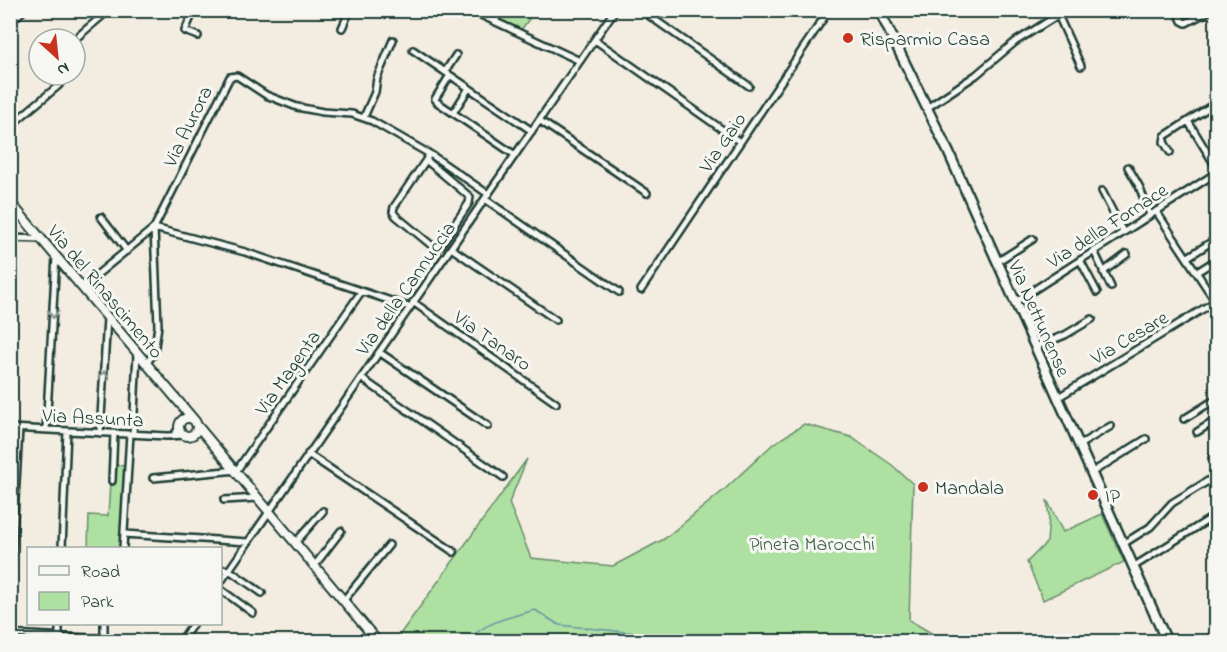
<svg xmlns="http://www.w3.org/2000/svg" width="1227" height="652" viewBox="0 0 1227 652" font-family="'Indie Flower',sans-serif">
  <rect width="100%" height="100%" fill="#f3ece0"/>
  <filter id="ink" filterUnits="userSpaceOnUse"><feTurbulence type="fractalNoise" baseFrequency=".0167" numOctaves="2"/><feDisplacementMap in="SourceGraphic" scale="12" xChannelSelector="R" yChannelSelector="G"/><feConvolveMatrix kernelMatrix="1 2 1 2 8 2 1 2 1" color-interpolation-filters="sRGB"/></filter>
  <g filter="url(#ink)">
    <path fill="#aee0a1" stroke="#668e6a" stroke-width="1.5" d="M511,11h13l8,4 -11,15 -23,-10 4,-7 6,3z
      M804,424l47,13 41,28 21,19 -4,136 36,21h-550l132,-182 -18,44 22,55 82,8 51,-27 60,-49 49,-46z
      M111,465l14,1 -3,82h-34l1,-33 19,1z
      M1047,500l16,32 39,-18 22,48 -81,38 -16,-38 20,-20 2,-25z"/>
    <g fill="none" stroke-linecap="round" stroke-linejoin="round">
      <path stroke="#6196a4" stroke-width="1.5" d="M466,642c16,-19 46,-26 69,-32l24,15 123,13 7,4"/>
      <g stroke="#1f3d34" stroke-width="10">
        <path id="street" d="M194,10l-9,21 13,5
          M470,10l110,51
          M641,10l108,76
          M1064,10l-6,5 23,51
          M1085,10l4,3 8,-3
          M1177,10l5,11 4,2 25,-13
          M495,21l6,-11
          M10,22l14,-12
          M342,28l8,-18
          M75,39l27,-23
          M595,40l145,102
          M413,50l119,81
          M445,72l11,-17
          M435,99l15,-24
          M437,102l78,53
          M927,108l49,-33 39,-33 43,-27
          M453,113l16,-25
          M364,117l11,-25 2,-14 16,-38
          M539,120l108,73
          M1188,121l28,46
          M10,126l48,-40 9,-11
          M1170,152l-6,-10 1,-6 46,-30h5
          M426,160l44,37 -1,6 -29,43 -4,3 -40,-33 -3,-4 1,-5 32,-47 3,-6
          M1128,167l11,19 11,29
          M1102,191l21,41
          M485,199l134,93
          M1156,211l60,91
          M101,217l26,34
          M154,228l91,24 164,55
          M10,238l31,1
          M451,248l105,72
          M1094,251l17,36
          M1188,257l28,-18
          M1080,260l17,32
          M997,262l36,-23
          M1103,272l24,-18
          M1197,272l19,-12
          M82,287l72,-59
          M641,290l188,-280
          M413,302l143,101
          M1015,302l201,-129
          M1035,347l30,-12 27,-16
          M379,352l109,74
          M146,364l8,-11 4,-27 -4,-98 76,-151 7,-1 29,19 31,12 26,5 29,2 20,7 61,35 55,38
          M361,378l142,99
          M1057,398l159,-97
          M1184,419l32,-20
          M10,428l157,8 18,-1
          M46,430l10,-174
          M1197,432l19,-12
          M100,433l7,-115
          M133,434l4,-81
          M173,436l7,-9
          M1079,445l32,-19
          M308,454l146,98
          M1212,458l4,-3
          M1091,473l55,-34
          M153,478l84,-8 124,-178
          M112,481l2,-48
          M224,500l34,-2
          M124,534l124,8
          M296,542l27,-31
          M1123,544l27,-17 22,-24 44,-27
          M62,548l5,-117
          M123,548l7,-114
          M315,565l26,-34
          M1133,567l83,-52
          M220,569l9,1 33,23
          M220,583l395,-573
          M10,589l9,-160
          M220,589l33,24
          M344,600l45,-55
          M10,634l155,8
          M59,636v-12
          M104,638v-14
          M180,642l13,-18
          M1203,642l13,-8"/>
      </g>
      <g stroke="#1f3d34" stroke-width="12">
        <path id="secondary" d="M10,202l185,219
          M179 427a9 9 0 1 1 18 0a9 9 0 1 1-18 0Z
          M196,424l182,218"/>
      </g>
      <g stroke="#1f3d34" stroke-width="13">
        <path id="primary" d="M879,10l69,141 219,491"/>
      </g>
      <use href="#street" stroke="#f6f6f2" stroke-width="5"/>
      <use href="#secondary" stroke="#f6f6f2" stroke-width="8"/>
      <use href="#primary" stroke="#f6f6f2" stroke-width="8"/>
    </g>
    <defs><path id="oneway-chevron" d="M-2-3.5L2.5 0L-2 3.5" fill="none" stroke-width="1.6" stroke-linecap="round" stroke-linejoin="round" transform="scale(1.5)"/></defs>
    <g stroke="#8a9a93">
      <use href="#oneway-chevron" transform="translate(53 314) rotate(93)"/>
      <use href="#oneway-chevron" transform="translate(104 375) rotate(-86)"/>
    </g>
  </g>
  <g fill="#c8321e" stroke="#f6f6f2" stroke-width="2">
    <circle cx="848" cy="38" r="6"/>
    <circle cx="923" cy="487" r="6"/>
    <circle cx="1093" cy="495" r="6"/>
  </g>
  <g text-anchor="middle" stroke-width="6" stroke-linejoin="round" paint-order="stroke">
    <g font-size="20" fill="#1f3d34" stroke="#f6f6f2" text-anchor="start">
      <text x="860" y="45">Risparmio Casa</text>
      <text x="935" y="494">Mandala</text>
      <text x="1105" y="502">IP</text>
    </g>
    <g font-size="20" fill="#1f3d34" stroke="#f6f6f2">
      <text transform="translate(187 126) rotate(-64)" y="7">Via Aurora</text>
      <text transform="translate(722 142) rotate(-56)" y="7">Via Gaio</text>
      <text transform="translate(1107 225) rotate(-33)" y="7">Via della Fornace</text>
      <text transform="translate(405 288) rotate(-55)" y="7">Via della Cannuccia</text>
      <text transform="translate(106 291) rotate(50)" y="7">Via del Rinascimento</text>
      <text transform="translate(1040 318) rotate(66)" y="7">Via Nettunense</text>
      <text transform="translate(1129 337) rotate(-31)" y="7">Via Cesare</text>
      <text transform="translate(493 340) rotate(35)" y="7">Via Tanaro</text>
      <text transform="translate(287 372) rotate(-55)" y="7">Via Magenta</text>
      <text transform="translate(93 417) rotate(3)" y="7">Via Assunta</text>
    </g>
    <g font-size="20" fill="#3c5e4a" stroke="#f6f6f2">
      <text x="812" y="550">Pineta Marocchi</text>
    </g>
  </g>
  <rect width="1227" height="652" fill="none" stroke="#f6f6f2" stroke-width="36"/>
  <rect x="18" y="18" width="1191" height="616" fill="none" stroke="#1f3d34" stroke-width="2" filter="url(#ink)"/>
  <rect x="27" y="547" width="195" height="78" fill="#f6f6f2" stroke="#a0aca6" stroke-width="1.5"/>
  <rect x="39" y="566" width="30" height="9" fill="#f6f6f2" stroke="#a0aca6" stroke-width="1.5"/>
  <text x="81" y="577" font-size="18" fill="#1f3d34">Road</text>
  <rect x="39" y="592" width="30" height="18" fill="#aee0a1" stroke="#a0aca6" stroke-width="1.5"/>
  <text x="81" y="607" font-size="18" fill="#1f3d34">Park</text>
  <g transform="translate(57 57) rotate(153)"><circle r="28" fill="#f6f6f2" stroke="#a0aca6" stroke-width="1.5"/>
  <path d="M0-4.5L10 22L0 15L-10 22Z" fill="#c8321e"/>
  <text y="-9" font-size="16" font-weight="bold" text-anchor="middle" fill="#1f3d34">N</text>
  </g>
</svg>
